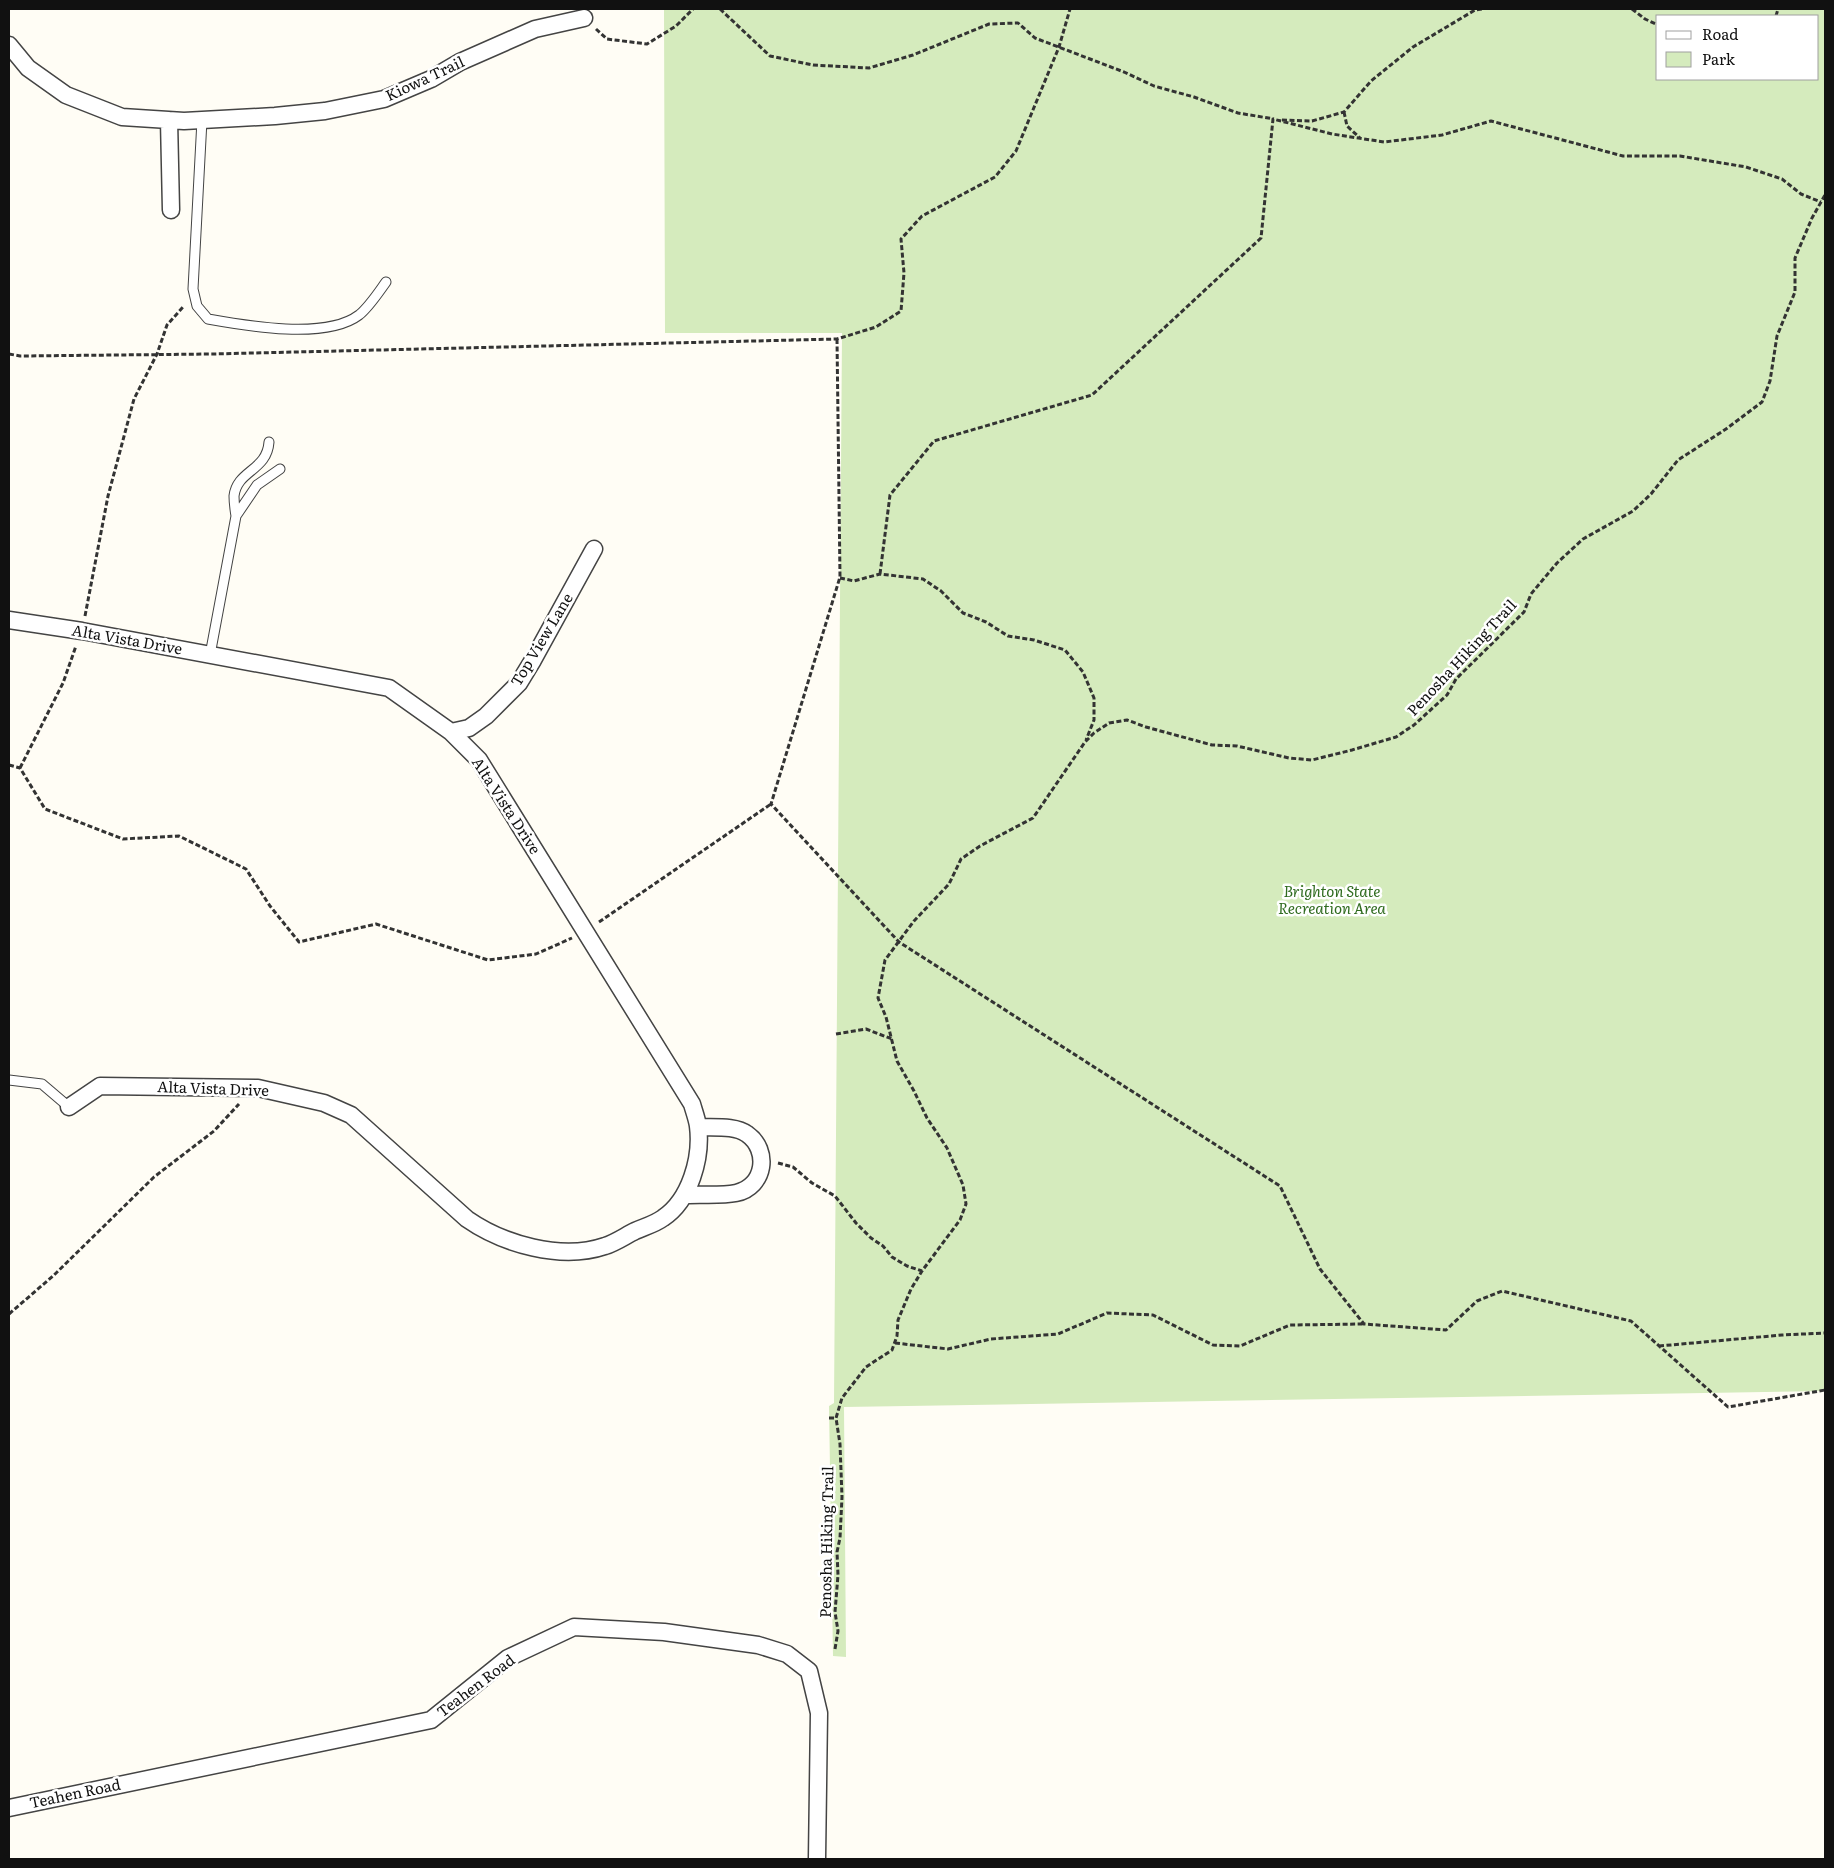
<svg xmlns="http://www.w3.org/2000/svg" width="1834" height="1868" viewBox="0 0 1834 1868" font-family="Literata,serif">
  <rect width="100%" height="100%" fill="#fffdf5"/>
  <path fill="#d5ebbd" fill-rule="evenodd" d="M664,9h1161v1382l-981,16 2,250 -13,-1 -4,-250 5,-3 8,-1070h-177zM1658,16h160v63h-160z"/>
  <g fill="none" stroke-linecap="round" stroke-linejoin="round">
    <g stroke="#444" stroke-width="11">
      <path id="lane" d="M202,120l-9,169 4,17 11,13c39,7 118,21 151,-4 10,-8 19,-22 27,-33
        M236,516c-1,-6 -2,-14 -2,-20 3,-26 33,-25 35,-54
        M210,655l26,-139 21,-31 23,-16
        M9,1080l33,4 27,23"/>
    </g>
    <g stroke="#444" stroke-width="19">
      <path id="street" d="M9,45l19,23 38,27 56,22 62,4 91,-5 50,-5 59,-12 47,-20 29,-17 75,-33 49,-11
        M169,120l2,90
        M9,620l73,11 307,57 62,44 28,28 213,344c2,7 5,15 6,22 4,32 -8,74 -35,92 -8,6 -19,9 -28,13 -10,5 -20,12 -30,15 -44,15 -102,-2 -138,-27l-116,-104 -27,-12 -66,-15 -158,-2 -31,21
        M451,732l18,-4 17,-12 33,-33 14,-23 61,-111
        M686,1195c16,-1 35,1 50,-2 29,-6 34,-43 11,-59 -12,-9 -34,-6 -49,-7
        M9,1808l422,-88 77,-62 66,-31 90,5 94,13 29,9 22,17 10,42 -2,146"/>
    </g>
    <path stroke="#333" stroke-width="3" stroke-dasharray="5 2.5" stroke-linecap="butt" d="M720,9l50,47 43,9 56,3 44,-13 76,-31 29,-1 17,15 89,34 30,14 40,11 44,16 36,6
      M1632,9l13,10 13,6
      M1776,16l2,-7
      M596,29l11,10 40,5 29,-18 17,-17
      M1344,112l3,14 13,12
      M1282,120l30,1 32,-9 27,-31 42,-34 62,-37 7,-1
      M837,339l3,238 -69,227 128,138 381,244 40,83 44,55 82,6 31,-29 25,-10 129,30 97,86 97,-17
      M9,354l11,2 192,-2 625,-15 39,-12 25,-16 3,-38 -3,-34 21,-23 73,-39 21,-26 43,-104 11,-38
      M880,574l10,-79 44,-54 158,-46 169,-157 12,-119 59,15 52,8 58,-7 49,-14 132,35h57l66,11 36,12 19,15 20,8
      M840,578l14,3 26,-7 43,5 18,12 22,22 23,9 22,14 26,4 31,10 18,22 11,26v22l-8,20
      M85,616l23,-120 26,-97 23,-45 10,-29 16,-18
      M9,765l11,3 25,41 78,30 56,-3 67,33 24,37 29,36 77,-18 112,36 48,-6 36,-16
      M20,768l43,-85 13,-37
      M599,922l172,-118
      M836,1034l30,-5 26,10
      M778,1163l15,4 19,16 23,13 21,27 15,15 12,8 9,11 15,9 15,5
      M9,1314l44,-38 101,-99 60,-46 25,-27
      M895,1343l53,6 43,-10 67,-5 49,-21 46,2 60,30 27,1 50,-21 74,-1
      M1659,1346l123,-11 43,-2
      M829,1418h7
      M835,1649l3,-18 -3,-19 3,-37 -1,-23 3,-14 2,-41 -2,-53 -4,-26 6,-20 24,-31 26,-17 5,-14 1,-16 13,-31 11,-18 38,-51 6,-16 -3,-19 -16,-37 -20,-30 -13,-27 -17,-30 -11,-44 -8,-19 7,-38 29,-39 35,-37 12,-25 19,-13 53,-28 52,-76 9,-9 15,-10 18,-3 19,7 66,18 25,1 52,12 23,2 40,-10 44,-13 18,-12 33,-30 9,-16 68,-67 7,-18 26,-31 26,-24 50,-28 18,-17 27,-34 48,-31 36,-27 8,-21 7,-45 18,-44v-34l17,-40 13,-23"/>
    <use href="#lane" stroke="#fff" stroke-width="9"/>
    <use href="#street" stroke="#fff" stroke-width="16"/>
  </g>
  <g text-anchor="middle" stroke-width="5" stroke-linejoin="round" paint-order="stroke">
    <g font-size="15" fill="#111" stroke="#fff">
      <text transform="translate(425 79) rotate(-25)" y="5">Kiowa Trail</text>
      <text transform="translate(127 640) rotate(10)" y="5">Alta Vista Drive</text>
      <text transform="translate(542 640) rotate(-59)" y="5">Top View Lane</text>
      <text transform="translate(1462 658) rotate(-47)" y="5">Penosha Hiking Trail</text>
      <text transform="translate(506 806) rotate(57)" y="5">Alta Vista Drive</text>
      <text transform="translate(213 1089) rotate(2)" y="5">Alta Vista Drive</text>
      <text transform="translate(827 1542) rotate(-89)" y="5">Penosha Hiking Trail</text>
      <text transform="translate(476 1686) rotate(-37)" y="5">Teahen Road</text>
      <text transform="translate(75 1794) rotate(-12)" y="5">Teahen Road</text>
    </g>
    <g font-size="15" font-style="italic" fill="#2f6b1f" stroke="#fff">
      <text x="1332" y="897">Brighton State<tspan x="1332" dy="17">Recreation Area</tspan></text>
    </g>
  </g>
  <rect width="1834" height="1868" fill="none" stroke="#111111" stroke-width="20"/>
  <rect x="1656" y="15" width="162" height="65" fill="#ffffff" stroke="#a0a0a0"/>
  <rect x="1666" y="31" width="25" height="8" fill="#ffffff" stroke="#a0a0a0"/>
  <text x="1702" y="40" font-size="15" fill="#111111">Road</text>
  <rect x="1666" y="52" width="25" height="15" fill="#d5ebbd" stroke="#a0a0a0"/>
  <text x="1702" y="65" font-size="15" fill="#111111">Park</text>
</svg>
